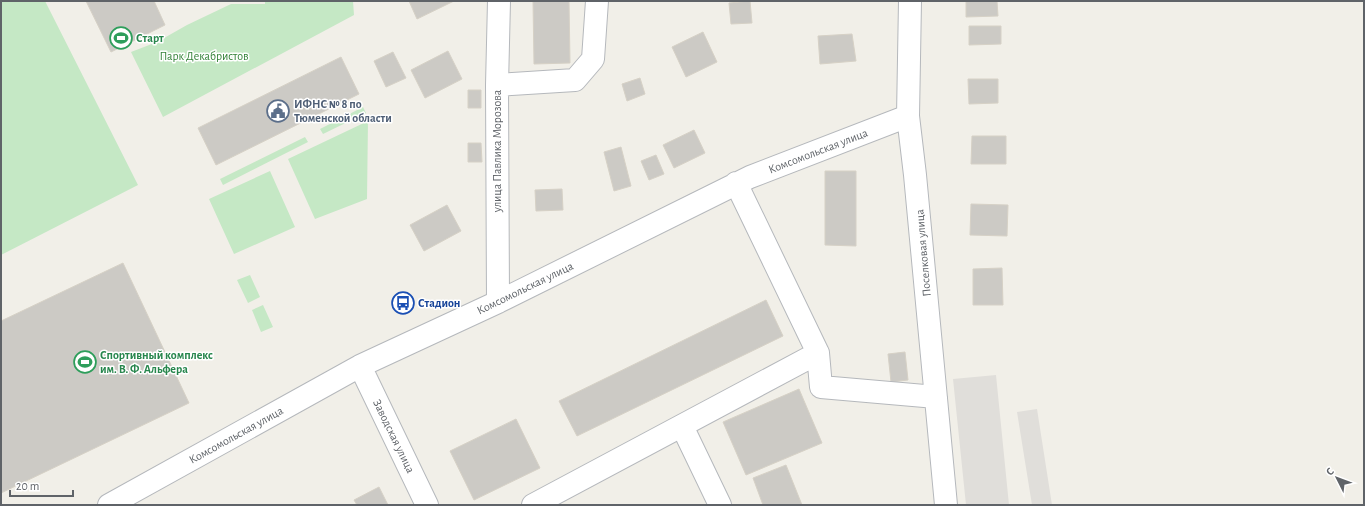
<svg xmlns="http://www.w3.org/2000/svg" width="1365" height="506" viewBox="0 0 1365 506" font-family="'Alegreya Sans',sans-serif">
  <rect width="100%" height="100%" fill="#f1efe8"/>
  <path fill="#e0deda" d="M996,375l13,130h-43l-13,-126z
    M1037,409l15,96h-20l-15,-93z"/>
  <path fill="#c5e8c5" d="M1,1h44l93,184 -137,70z
    M265,1h88l1,14 -191,102 -32,-65 26,-10 30,-17 44,-21h34z
    M363,107l3,6 -43,21 -3,-5z
    M368,121l-1,78 -52,20 -27,-60z
    M305,137l3,5 -85,43 -3,-6z
    M270,171l25,56 -61,27 -25,-55z
    M250,275l10,22 -12,6 -11,-23z
    M263,305l10,22 -12,5 -9,-22z"/>
  <path fill="#cccac5" stroke="#d6d1c6" d="M86,1h68l11,24 -54,27z
    M409,1h45l-37,18z
    M533,1h36l1,62 -36,1z
    M750,1l2,22 -21,1 -2,-21z
    M966,1h31l1,15 -32,1z
    M969,26h32v18l-32,1z
    M703,32l14,30 -31,15 -14,-30z
    M852,34l4,27 -36,3 -2,-28z
    M448,51l14,28 -37,19 -14,-28z
    M393,52l13,26 -20,9 -12,-26z
    M341,57l18,37 -143,71 -18,-37z
    M640,78l5,16 -18,7 -5,-17z
    M968,79h30v24l-29,1z
    M468,90h13v18h-13z
    M694,130l11,23 -31,15 -11,-23z
    M972,136h34v28h-35z
    M468,143h13l1,19h-14z
    M621,147l10,39 -17,5 -10,-39z
    M656,155l8,19 -15,6 -8,-19z
    M825,171h31v75l-31,-1z
    M562,189l1,21 -27,1 -1,-21z
    M971,204l37,1 -1,31 -37,-1z
    M447,205l14,26 -37,20 -14,-26z
    M123,263l66,140 -188,90v-172z
    M1002,268l1,37h-30v-36z
    M766,300l17,36 -206,100 -18,-35z
    M905,352l3,28 -17,2 -3,-28z
    M799,389l23,54 -76,32 -23,-53z
    M516,419l24,49 -66,32 -24,-49z
    M786,465l16,40h-39l-10,-27z
    M379,487l9,18h-31l-3,-5z"/>
  <g fill="none" stroke-linecap="round" stroke-linejoin="round">
    <g stroke="#b5b8bc" stroke-width="24">
      <path id="minor" d="M910,1l-2,115 7,59 31,330
        M497,85l78,-5 18,-21 4,-58
        M498,302l-1,-217 2,-84
        M818,353l3,34 115,10
        M360,366l67,139
        M682,426l38,79
        M109,505l251,-139 138,-64 252,-125 158,-61
        M533,505l285,-152 -82,-170"/>
    </g>
    <use href="#minor" stroke="#fff" stroke-width="22"/>
  </g>
  <defs>
    <g id="stadium-ring" transform="scale(1.15)"><circle r="9.5" fill="#fff" stroke="#2e9e5b" stroke-width="1.5"/><path d="M0-5a6.5 5 0 1 0 0 10a6.5 5 0 1 0 0-10ZM-3.5-1.8h7v3.6h-7Z" fill="#2e9e5b"/></g>
    <g id="civic-ring" transform="scale(1.15)"><circle r="9.5" fill="#fff" stroke="#5c6f8a" stroke-width="1.5"/><path d="M-.6-6.5H3V-4.5H.6V-3L4-1V1h2V6H-6V1h2V-1L-.6-3ZM-1.2 2.5V6h2.4V2.5Z" fill="#5c6f8a"/></g>
    <g id="bus-ring" transform="scale(1.15)"><circle r="9.5" fill="#fff" stroke="#1a4fb4" stroke-width="1.5"/><path d="M-5-6H5V4H4V6H2V4H-2V6H-4V4H-5ZM-3.5-4V0h7V-4ZM-3.5 1.2v1.5H-2V1.2ZM2 1.2v1.5H3.5V1.2Z" fill="#1a4fb4"/></g>
  </defs>
  <g fill-rule="evenodd">
    <use href="#stadium-ring" x="121" y="38"/>
    <use href="#civic-ring" x="278" y="111"/>
    <use href="#bus-ring" x="403" y="303"/>
    <use href="#stadium-ring" x="85" y="362"/>
  </g>
  <g text-anchor="middle" stroke-width="3" stroke-linejoin="round" paint-order="stroke">
    <g font-size="12" font-weight="bold" fill="#27864d" stroke="#fff" text-anchor="start">
      <text x="136" y="42">Старт</text>
      <text x="100" y="359">Спортивный комплекс<tspan x="100" dy="14">им. В. Ф. Альфера</tspan></text>
    </g>
    <g font-size="12" fill="#348238" stroke="#fff">
      <text x="204" y="60">Парк Декабристов</text>
    </g>
    <g font-size="12" font-weight="bold" fill="#4e5e75" stroke="#fff" text-anchor="start">
      <text x="294" y="108">ИФНС № 8 по<tspan x="294" dy="14">Тюменской области</tspan></text>
    </g>
    <g font-size="12" fill="#5f6368" stroke="#fff">
      <text transform="translate(497 151) rotate(-90)" y="4">улица Павлика Морозова</text>
      <text transform="translate(818 151) rotate(-21)" y="4">Комсомольская улица</text>
      <text transform="translate(923 253) rotate(-95)" y="4">Поселковая улица</text>
      <text transform="translate(525 288) rotate(-26)" y="4">Комсомольская улица</text>
      <text transform="translate(236 435) rotate(-29)" y="4">Комсомольская улица</text>
      <text transform="translate(394 436) rotate(64)" y="4">Заводская улица</text>
    </g>
    <g font-size="12" font-weight="bold" fill="#164399" stroke="#fff" text-anchor="start">
      <text x="418" y="307">Стадион</text>
    </g>
  </g>
  <rect width="1365" height="506" fill="none" stroke="#5f6368" stroke-width="4"/>
  <g transform="translate(1337 478) rotate(312)" stroke="#ffffff" stroke-width="3" paint-order="stroke">
  <path d="M0-3L7 15L0 10L-7 15Z" fill="#5f6368"/>
  <text y="-6" font-size="11" font-weight="bold" text-anchor="middle" fill="#5f6368">С</text>
  </g>
  <path d="M10 490v6h63v-6" fill="none" stroke="#5f6368" stroke-width="2"/>
  <text x="16" y="490" font-size="12" fill="#5f6368" stroke="#ffffff" stroke-width="3" paint-order="stroke">20 m</text>
</svg>
